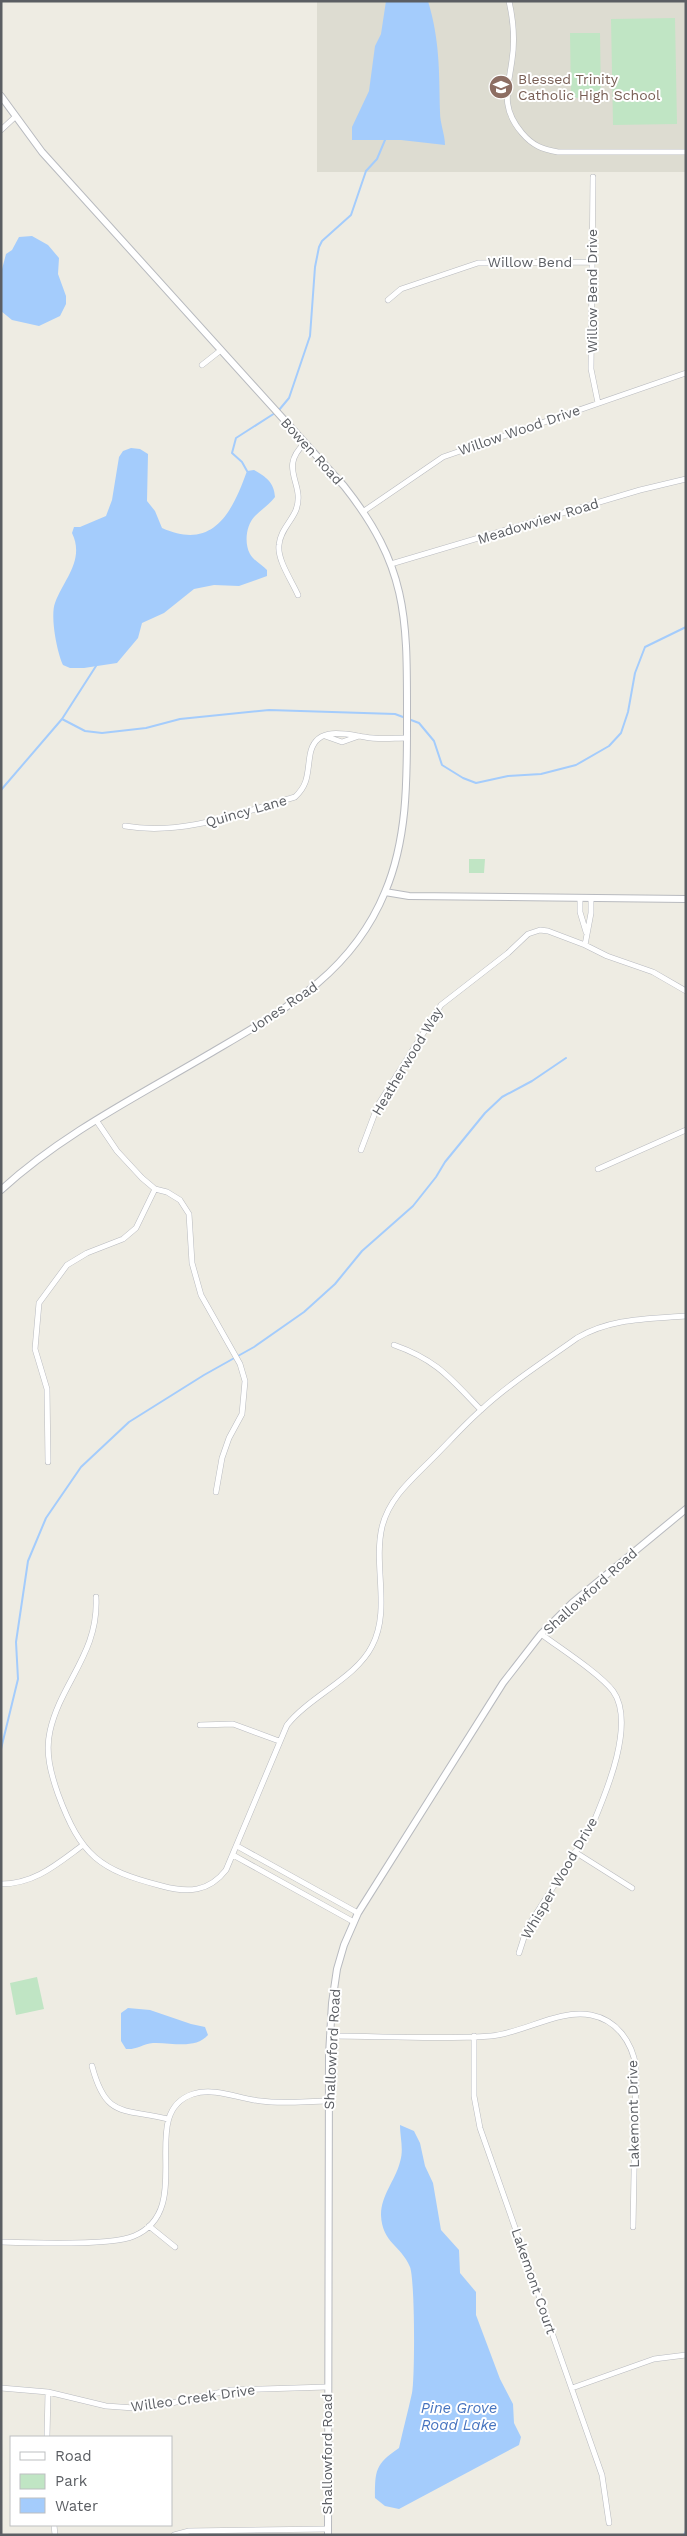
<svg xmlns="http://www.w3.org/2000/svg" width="687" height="2536" viewBox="0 0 687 2536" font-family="'Work Sans',sans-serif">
  <rect width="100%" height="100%" fill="#eeece3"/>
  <path fill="#dddcd1" d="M317,1h369v171h-369z"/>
  <path fill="#c0e5c4" d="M675,18l2,106 -64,1 -2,-106z
    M570,33h30l1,64 -30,1z
    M469,859h16l-1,14h-15z
    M37,1977l7,32 -28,6 -6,-32z"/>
  <path fill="#a4ccfc" d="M386,1h42c12,40 11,70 12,111 0,12 5,22 5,33l-44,-5h-49v-13l17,-36 6,-45 6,-12z
    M32,236l16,9 11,13 -1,16 8,22v8l-6,12 -21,10 -27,-6 -11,-9v-38l5,-19 6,-4 7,-13z
    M131,448l9,1 8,5 -1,47 8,10 7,17c51,23 70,-15 85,-57l7,-1c12,7 20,12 21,27 -6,8 -13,12 -20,19 -9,9 -11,27 -5,38 3,6 12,11 17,16v6l-28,10 -25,-1 -20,4 -30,24 -22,10 -4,15 -21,25 -33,5h-14l-7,-3c-6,-13 -13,-49 -8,-62 9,-24 30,-43 17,-70l2,-6h6l26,-11 6,-16 7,-43 4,-6z
    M128,2008l22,2 41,14 14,3 3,8c-13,15 -37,7 -55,8 -10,1 -17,7 -27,6l-5,-8v-28z
    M400,2125l14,6 6,12 5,23 8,17 8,47 18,20 1,23 16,19v23l24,64 13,25 1,19 7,14 -2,8 -120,64 -14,-3 -10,-8c0,-27 0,-34 24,-50 4,-18 9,-37 13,-55 3,-15 3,-113 -2,-126 -9,-22 -28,-24 -29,-52 0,-20 14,-34 19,-53 4,-13 0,-24 0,-37z"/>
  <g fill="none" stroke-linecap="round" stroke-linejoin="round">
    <path stroke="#a4ccfc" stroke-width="2" d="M279,410l10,-12 21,-62 5,-69 4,-20 3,-6 29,-26 15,-44 11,-12 8,-19
      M247,471l-5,-9 -10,-9 4,-15 39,-25
      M62,719l23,12 17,2 44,-5 34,-9 89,-9 126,4 24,9 15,18 8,24 21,13 13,5 32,-7 33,-2 35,-9 33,-19 12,-13 7,-21 7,-39 10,-26 41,-20
      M1,790l61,-71 34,-53
      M1,1749l17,-70 -2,-37 12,-81 18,-43 35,-51 48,-45 75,-47 50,-28 50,-35 31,-28 27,-33 51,-45 23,-29 9,-15 40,-49 17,-16 30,-16 34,-23
      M684,2535l2,-4"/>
    <g stroke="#b8babf" stroke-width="6">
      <path id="minor" d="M509,1c4,18 6,40 3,59 -4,30 -12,47 10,73 11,13 20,16 36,19h128
        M1,130l14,-13
        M593,177l-2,192 7,34
        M388,300l13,-11 77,-26 114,-1
        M202,365l19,-15
        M364,511l79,-54 243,-84
        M391,564l249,-74 46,-11
        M298,595c-6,-14 -21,-35 -19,-50 1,-14 12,-23 17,-35 10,-27 -19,-41 9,-67
        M325,736l17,6 17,-6
        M125,826c58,10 115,-13 170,-29 14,-13 12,-24 15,-42 5,-30 35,-21 55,-18 13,3 28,1 42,1
        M580,898v14l6,20
        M585,945l6,-32v-15
        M96,1120l21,31 25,27 13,11 12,3 13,8 9,14 3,49 9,32 39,69 5,17 -3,33 -13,24 -7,20 -6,34
        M361,1150l17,-45 63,-100 67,-52 20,-19 12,-4 8,1 37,14 22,11 46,16 33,19
        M598,1169l88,-39
        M394,1345c43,15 56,33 87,65
        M48,1462l-1,-73 -12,-40 4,-46 28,-38 20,-12 36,-14 13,-11 19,-39
        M96,1597c3,56 -35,85 -46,134 -5,22 1,43 8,63 23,62 41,76 104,92 26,7 47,6 64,-16l61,-145c23,-29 69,-47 85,-79 19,-36 1,-80 10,-119 7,-29 30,-48 51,-69 16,-16 31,-33 48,-48 29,-27 64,-49 96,-72 34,-20 71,-19 109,-22
        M200,1725l33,-1 46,17
        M237,1846l121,67
        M575,1852l57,36
        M233,1855l121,67
        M1,1884c34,0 56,-20 82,-39
        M519,1953l8,-25 65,-102c14,-33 44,-103 21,-135 -14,-18 -52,-42 -72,-57
        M330,2036c52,0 109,4 161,0 33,-3 67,-27 100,-21 26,5 41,27 45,52l-3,160
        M474,2036v60l6,32 122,347 7,48
        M92,2066c14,53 31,42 76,53
        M149,2226l26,21
        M1,2242c28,1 111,4 133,-6 64,-27 1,-123 59,-142 22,-7 46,5 68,7 22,3 46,0 68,0
        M1,2388l47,4 58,14 28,2 24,-2 73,-16 96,-3
        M572,2388l82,-29 32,-4
        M47,2437l1,-45
        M54,2525l1,10
        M174,2535l15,-4 139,-2"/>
    </g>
    <g stroke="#b8babf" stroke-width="8">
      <path id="tertiary" d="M1,96l41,56 302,334c65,82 63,133 63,233 0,58 1,119 -22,173 -34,83 -103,119 -176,162 -71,42 -147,80 -208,136
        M385,892l24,4 277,3
        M328,2535l1,-480 3,-52 5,-34 7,-24 14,-32 145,-230 38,-49 31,-31 114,-94"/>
    </g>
    <use href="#minor" stroke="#fff" stroke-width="5"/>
    <use href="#tertiary" stroke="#fff" stroke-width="6"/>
  </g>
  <defs>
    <g id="school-disc" transform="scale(1.25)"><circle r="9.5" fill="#8d6e63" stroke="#fff"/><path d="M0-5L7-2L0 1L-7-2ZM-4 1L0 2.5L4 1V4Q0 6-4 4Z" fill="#fff"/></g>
  </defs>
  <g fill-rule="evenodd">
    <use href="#school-disc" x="501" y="87"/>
  </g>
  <g text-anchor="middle" stroke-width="4" stroke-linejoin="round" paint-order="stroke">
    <g font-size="14" fill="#785e54" stroke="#fff" text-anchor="start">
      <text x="518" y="84">Blessed Trinity<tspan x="518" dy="16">Catholic High School</tspan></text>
    </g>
    <g font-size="14" fill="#5b5e63" stroke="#fff">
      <text x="530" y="267">Willow Bend</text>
      <text transform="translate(592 291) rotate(-90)" y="5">Willow Bend Drive</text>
      <text transform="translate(519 430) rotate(-19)" y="5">Willow Wood Drive</text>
      <text transform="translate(312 451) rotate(48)" y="5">Bowen Road</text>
      <text transform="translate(538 521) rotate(-17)" y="5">Meadowview Road</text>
      <text transform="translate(246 811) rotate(-16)" y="5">Quincy Lane</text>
      <text transform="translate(283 1007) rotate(-34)" y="5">Jones Road</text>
      <text transform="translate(407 1061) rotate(-59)" y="5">Heatherwood Way</text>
      <text transform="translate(590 1591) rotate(-42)" y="5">Shallowford Road</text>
      <text transform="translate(559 1878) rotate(-60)" y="5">Whisper Wood Drive</text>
      <text transform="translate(332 2049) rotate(-87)" y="5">Shallowford Road</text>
      <text transform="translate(633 2114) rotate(-91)" y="5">Lakemont Drive</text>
      <text transform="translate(534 2281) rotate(71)" y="5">Lakemont Court</text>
      <text transform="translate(193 2398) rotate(-8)" y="5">Willeo Creek Drive</text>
      <text transform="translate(327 2454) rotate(-90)" y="5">Shallowford Road</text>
    </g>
    <g font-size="15" font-style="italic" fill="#4774bf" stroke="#fff">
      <text x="459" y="2413">Pine Grove<tspan x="459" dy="17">Road Lake</tspan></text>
    </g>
  </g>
  <rect width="687" height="2536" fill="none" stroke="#5b5e63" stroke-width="5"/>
  <rect x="10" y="2436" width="162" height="90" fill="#ffffff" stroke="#bdbfc1"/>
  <rect x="20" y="2452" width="25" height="8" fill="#ffffff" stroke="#bdbfc1"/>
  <text x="55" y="2461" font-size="15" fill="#5b5e63">Road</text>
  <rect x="20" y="2474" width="25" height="15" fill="#c0e5c4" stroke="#bdbfc1"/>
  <text x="55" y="2486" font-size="15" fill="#5b5e63">Park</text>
  <rect x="20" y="2498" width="25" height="15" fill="#a4ccfc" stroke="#bdbfc1"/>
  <text x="55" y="2511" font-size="15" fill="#5b5e63">Water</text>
</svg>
